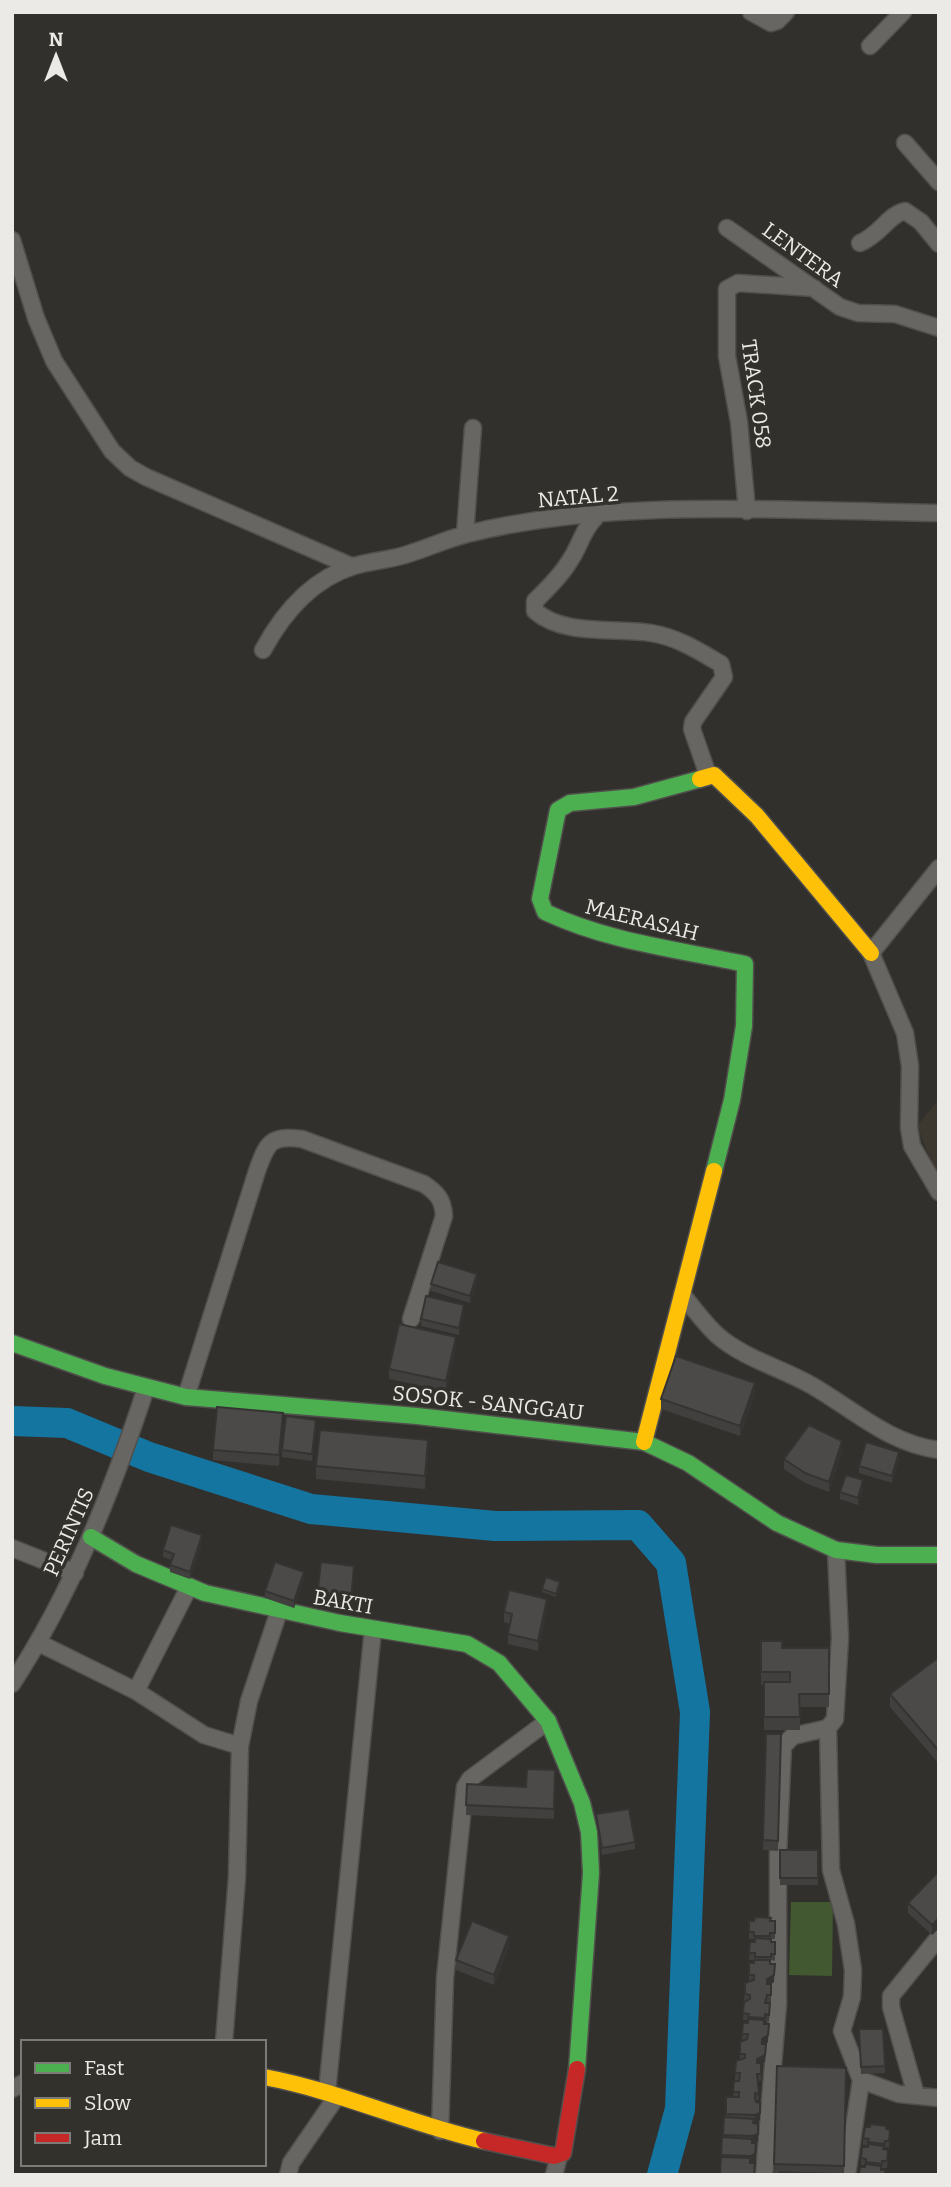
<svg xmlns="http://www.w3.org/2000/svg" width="951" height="2187" viewBox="0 0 951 2187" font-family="Bitter,serif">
  <rect width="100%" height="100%" fill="#32302d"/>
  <path fill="#3c382f" d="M939,1099v80l-22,-53z"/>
  <path fill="#425830" d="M791,1902h42l-1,74 -43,-1z"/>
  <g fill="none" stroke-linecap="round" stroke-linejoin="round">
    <path stroke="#1476a0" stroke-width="30" d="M12,1421l55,2 82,34 162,52 184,17 143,-1 33,38 24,149 -15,397 -18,66"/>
    <g stroke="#504f4c" stroke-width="19">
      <path id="street" d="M751,12l20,11 6,-2 9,-9
        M870,46l33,-34
        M905,143l34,39
        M727,228l113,79 18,6 37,1 44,14
        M12,240l24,78 18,43 58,90 18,17 16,9 205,89
        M860,243c21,-9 29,-29 45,-32l16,11 18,22
        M747,511l-8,-89 -12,-66v-67l11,-6 76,5
        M599,514c-17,15 -18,31 -30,48 -9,15 -22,27 -34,39v10c30,26 80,16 116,22 26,4 48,18 70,31l3,13 -31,45 -1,7 16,46
        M465,534l8,-106
        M263,650c20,-37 49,-71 91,-84 19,-6 39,-6 57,-13 19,-6 36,-14 56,-19 147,-37 320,-23 472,-21
        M939,868l-68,85 34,80 5,33 -1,62 3,18 27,46
        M682,1294c11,14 22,29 35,41 26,23 64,33 94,50 42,24 78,59 128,65
        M186,1397l71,-226c10,-28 13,-36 45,-32l122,45c13,9 19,15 20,32l-33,103
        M12,1548l63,25
        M39,1643l97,48 68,44 36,11
        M12,1684c60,-92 100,-192 134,-296
        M136,1691l53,-104
        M828,1728l3,142 15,54 7,46 -1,27 -10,34 19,49 38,14 40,4
        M224,2042l13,-165 3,-131 9,-45 30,-90
        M12,2089l11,-6
        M327,2092l46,-463
        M916,2095l-25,-88v-11l48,-59
        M440,2131l5,-153 20,-191 5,-8 78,-58
        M288,2175l3,-12 46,-67
        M554,2175l5,-19
        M764,2175l14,-171v-149l5,-109 10,-10 35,-8 7,-9 5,-81 -4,-88
        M847,2175l14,-95"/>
    </g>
    <g stroke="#504f4c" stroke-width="19">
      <path id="fast" d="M700,779l-66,18 -64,6 -12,7 -18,89 5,13c64,30 131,37 200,52l-1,62 -12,74 -18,71
        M12,1343l93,33 81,21 231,19 227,26 44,21 89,60 59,27 41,5h62
        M91,1537l45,27 69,29 135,30 127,21 32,19 49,58 34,82 7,29 2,41 -14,196"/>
    </g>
    <g stroke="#504f4c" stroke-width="19">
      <path id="slow" d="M700,779l14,-4 43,41 114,137
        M644,1442l70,-271
        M264,2077c75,14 146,47 220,64"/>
    </g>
    <g stroke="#504f4c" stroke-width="19">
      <path id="jam" d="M484,2141l70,15 9,-3 14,-84"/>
    </g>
    <use href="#street" stroke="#676663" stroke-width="16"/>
    <use href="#fast" stroke="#4caf50" stroke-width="16"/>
    <use href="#slow" stroke="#ffc107" stroke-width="16"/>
    <use href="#jam" stroke="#c62828" stroke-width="16"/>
  </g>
  <path fill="#41403f" d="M477,1281l-7,22 -39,-12v-7z
    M464,1312l-5,23 -38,-9v-7z
    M456,1347l-10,44 -57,-12v-10z
    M755,1393l-15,43 -79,-27v-10z
    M283,1423l-4,43 -66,-6v-10z
    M316,1427l-4,34 -30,-4v-7z
    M842,1451l-13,41 -24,-9 -21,-14v-10z
    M428,1454l-3,35 -109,-10v-13z
    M899,1459l-7,24 -33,-10v-7z
    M863,1487l-5,18 -18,-6v-7z
    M202,1542l-12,37 -20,-7v-7l2,-5 -9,-3v-7z
    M354,1573l-3,34 -34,-3v-7z
    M304,1578l-10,30 -29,-10v-7z
    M560,1586l-4,11 -14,-5v-3z
    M547,1609l-9,42 -30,-7v-10l2,-10 -6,-2v-10z
    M761,1641l21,7h47v59h-29v23h-36v-45h-3z
    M939,1657v107l-49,-57v-13z
    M766,1734h15l-3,117 -15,-1z
    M555,1770l-1,49 -88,-4 1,-31 59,3z
    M596,1814l39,28v7l-33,6 -6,-34z
    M780,1850h38v35h-38z
    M939,1871v57l-7,7 -24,-22v-10z
    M749,1921h26v18h-4v3h4v19l-4,-1v4h4l-1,18 -3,2v18h-4l-1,1h4l-1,19 -4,-1v3l3,18 -3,2v18l-4,2v17h-3l1,19h-4l5,10v10l-6,2 -1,1 5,1v17l-5,2 2,18 -4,2 3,12h-34l4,-58h2v-20h7l1,-16h5v-1h-4l1,-19 4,-1v-18l4,-1h-2l1,-18h5v-3h-5l2,-37 4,-1v-19h5v-3h-5l1,-18h4v-3h-5z
    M509,1946l-15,39 -38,-15v-10z
    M859,2029h24l2,44 -24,1z
    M777,2066l69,2 -2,107h-70z
    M886,2129l4,8 -1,11 -4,-1 -1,3 4,7 -1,11h-5v2l3,5 -20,-8v-2h-4v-7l7,-11v-2h-5v-7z"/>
  <path fill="#353433" d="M477,1274v7l-7,22v-7z
    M464,1305v7l-5,23v-7z
    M456,1337v10l-10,44v-10z
    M755,1383v10l-15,43v-10z
    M283,1413v10l-4,43v-11z
    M428,1440v14l-3,35v-13z
    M842,1441v10l-13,41v-10z
    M899,1452v7l-7,24v-7z
    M863,1480v7l-5,18v-7z
    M202,1535v7l-12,37v-7z
    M304,1572v6l-10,30v-7z
    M547,1599v10l-9,42v-10z
    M939,1918v10l-7,7v-10z
    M509,1936v10l-15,39v-10z
    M774,1975v7l-7,3v-6z
    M769,2024l-1,18 -6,4v-7z
    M766,2044l-1,18 -4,2v17v-17l-4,1v-6z
    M760,2103v17l-5,2v-7z
    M758,2134v7l-5,2v-7z
    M756,2143l-1,18 -4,2v-7z"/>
  <path fill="#4c4a49" stroke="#353433" stroke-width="2" d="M438,1262l39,12 -7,22 -39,-12z
    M426,1296l38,9 -5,23 -38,-9z
    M399,1324l57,13 -10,44 -57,-12z
    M676,1356l79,27 -15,43 -79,-27z
    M217,1407l66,6 -4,42 -66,-5z
    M286,1416l30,4 -4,34 -30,-4z
    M809,1425l33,16 -13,41 -24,-9 -21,-14z
    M320,1430l108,10 -3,36 -109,-10z
    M866,1442l33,10 -7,24 -33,-10z
    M846,1475l17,5 -5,18 -18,-6z
    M171,1525l31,10 -12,37 -20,-7 4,-11 -11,-4z
    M275,1562l29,10 -10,29 -29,-10z
    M321,1562l33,4 -3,35 -34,-4z
    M546,1577l14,5 -4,12 -14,-5z
    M509,1590l38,9 -9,42 -30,-7 4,-20 -8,-2z
    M761,1641h21v7h47v46h-30l1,23h-36v-35h26v-10h-29z
    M939,1657v94l-49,-57z
    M766,1734h15l-3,107 -15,-1z
    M527,1769l28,1 -1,39 -88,-4 1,-21 59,3z
    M629,1809l6,33 -33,6 -6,-34z
    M780,1850h38v28h-38z
    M939,1871v47l-7,7 -24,-22z
    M755,1917l16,1 -1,3h5v12h-5v3h-16v-4h-5v-11h5z
    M472,1921l37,15 -15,39 -38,-15z
    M755,1938l16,1v3h4v12h-4v3h-16v-4h-6l1,-11h5z
    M754,1960h16v4h5l-1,11 -7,4v5h4v11h-4l-2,8h5l-1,12 -4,-1v4l-17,-1 1,-3 -6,-1 1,-11 6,-3v-4l-5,-1v-11l9,-3v-5h-5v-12h5z
    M748,2019l16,1v4h5l-1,11 -6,4v5h4l-1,11 -8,4v4h4v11h-4l2,20 -4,-1v5l1,4 4,1v10l-5,2 -29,-1v-17h13v-5h-6l1,-11h5l1,-8h-5l1,-12 9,-3v-4h-5v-12l7,-3 1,-5h-6l1,-11h5z
    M859,2029h24l2,37 -24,1z
    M777,2066l69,2 -2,98 -70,-2z
    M724,2117l30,2 -1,4 5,1v10l-5,2 -30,-1z
    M870,2124l16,2v3l4,1 -1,11h-4l-1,3 -16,-2 1,-3 -6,-1 2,-11h5z
    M722,2137l30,2v4h4l-1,11 -4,2 -30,-1z
    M868,2144l16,2 -1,3 5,1 -1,11h-5v3l-16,-2v-3l-5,-1 1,-11h6z
    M721,2157l29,1v5h5l-1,11h-34z
    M865,2164l16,2v4h4v5h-26l1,-8h5z
    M780,2172l53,2v1h-53z"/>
  <g text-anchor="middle" stroke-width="7" stroke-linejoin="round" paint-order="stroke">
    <g font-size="21" fill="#eceae7" stroke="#33312c">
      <text transform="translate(803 255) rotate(36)" y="7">LENTERA</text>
      <text transform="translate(756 394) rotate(82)" y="7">TRACK 058</text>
      <text transform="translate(578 497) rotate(-5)" y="7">NATAL 2</text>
      <text transform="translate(642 920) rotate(14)" y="7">MAERASAH</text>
      <text transform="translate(488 1403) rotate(6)" y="7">SOSOK - SANGGAU</text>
      <text transform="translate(69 1532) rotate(-66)" y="7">PERINTIS</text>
      <text transform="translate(343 1602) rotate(10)" y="7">BAKTI</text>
    </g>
  </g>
  <rect width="951" height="2187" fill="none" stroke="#eceae7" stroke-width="28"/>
  <rect x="21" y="2040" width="245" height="126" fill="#33312c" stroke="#7d7b77" stroke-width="2"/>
  <rect x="35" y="2063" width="35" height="10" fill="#4caf50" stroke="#7d7b77" stroke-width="2"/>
  <text x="84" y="2075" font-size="21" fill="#eceae7">Fast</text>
  <rect x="35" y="2098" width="35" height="10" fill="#ffc107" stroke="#7d7b77" stroke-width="2"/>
  <text x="84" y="2110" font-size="21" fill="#eceae7">Slow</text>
  <rect x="35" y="2133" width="35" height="10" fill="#c62828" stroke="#7d7b77" stroke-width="2"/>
  <text x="84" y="2145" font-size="21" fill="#eceae7">Jam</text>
  <g transform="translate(56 56)" stroke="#33312c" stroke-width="5" paint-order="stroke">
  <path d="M0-5L12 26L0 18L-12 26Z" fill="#eceae7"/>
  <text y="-10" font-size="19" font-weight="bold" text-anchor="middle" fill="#eceae7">N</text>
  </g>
</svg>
